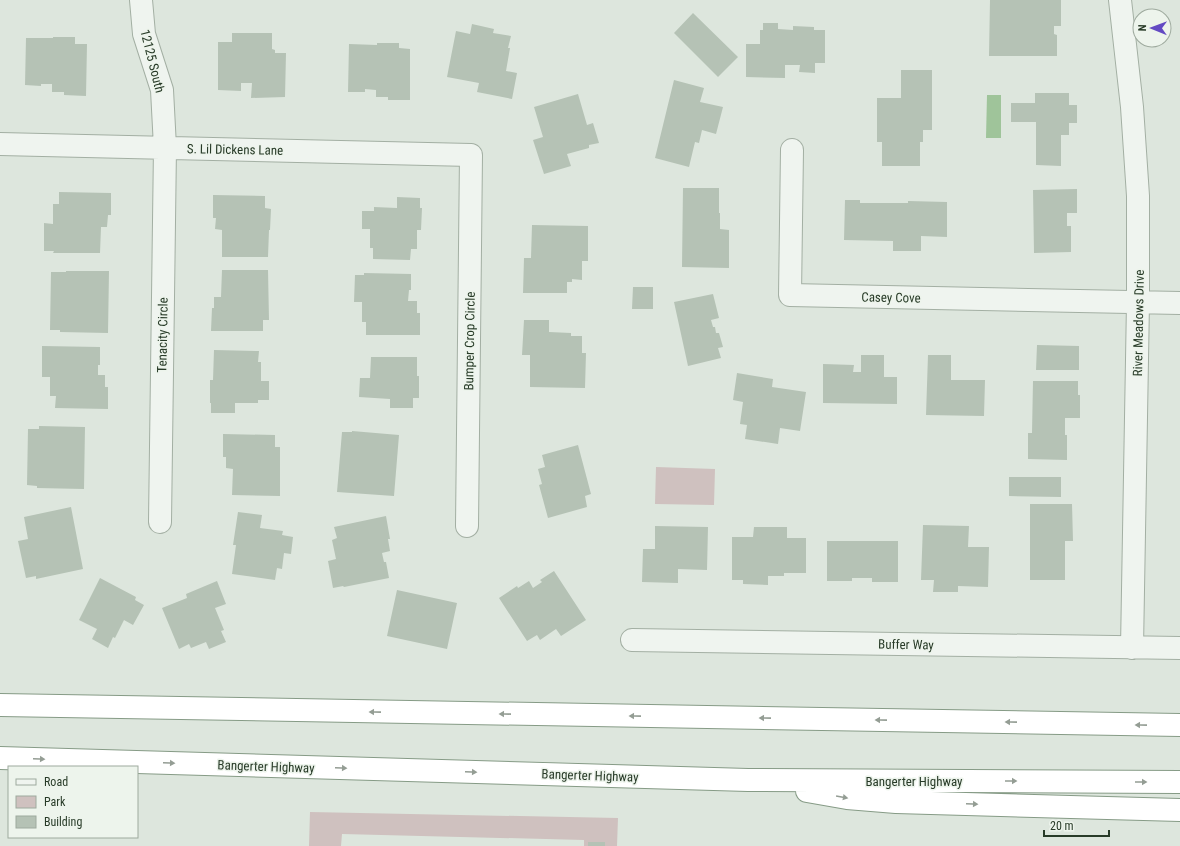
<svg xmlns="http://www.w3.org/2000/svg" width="1180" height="846" viewBox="0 0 1180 846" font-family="'Roboto Condensed',sans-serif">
  <rect width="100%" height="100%" fill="#dde6dd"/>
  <path fill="#cfc1bf" d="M656,467l59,2 -1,36 -59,-1z
    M310,812l308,6 -1,28h-33v-6l-242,-6 -1,12h-32z"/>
  <path fill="#9fc49a" d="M987,95h14v43h-15z"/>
  <path fill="#b5c2b5" d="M990,0h71v26h-7v8l3,1v21h-68z
    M693,13l45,44 -20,20 -44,-44z
    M763,23h15v6l15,1v-4l21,1v3h11v33h-10v10l-16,-1 1,-7h-15v13l-39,-1v-33h14v-14h3z
    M472,24l22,5 -1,4 18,3 -3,12h2l-4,23 11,2 -5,26 -35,-7 2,-9 -32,-6 9,-46 14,3z
    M232,33h40v16l3,1v3h11l-1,44 -34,1 1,-15h-11v8l-23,-1v-48h14z
    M53,37h22v7h12l-1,52 -22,-1v-3h-12v-8h-11v2l-16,-1 1,-47h27z
    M377,43h22v5l11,1v51h-22v-3h-12v-7l-11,-1v3h-17l1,-48 28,1z
    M901,70h31v60h-9v12h-3v24h-38v-24h-5v-44h24z
    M674,80l30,8 -4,14 23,5 -7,27 -14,-4 -3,13 -4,-1 -6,25 -34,-9z
    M1035,93h34v12h8v18h-8v12h-8v31l-25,-1v-43h-25v-19h24z
    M578,94l9,31 6,-2 6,20 -10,2v3l-22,6 4,12 -27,8 -11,-34 10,-3 -9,-30z
    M683,188h36v25h1v16l9,1v38l-47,-1z
    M1077,189v24h-10v13h4v26l-37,1 -1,-63z
    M59,192l52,1v22h-3l-1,12h-6l-1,26h-47l1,-2h-10v-28l9,1v-20h6z
    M213,195l52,1v12l6,1 -1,21h-1l-1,27h-46v-27l-7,-1 1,-11h-3z
    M397,197l23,1v10h2l-1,22h-4v19h-6l-1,11 -37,-1v-11h-3v-19h-8v-18h12v-4l23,1z
    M845,200h15v3h48v-2l39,1v35l-26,-1v15h-28v-10l-49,-1z
    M532,225l56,1v35h-6v19l-10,-1v3h-5v11h-44l1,-35h7z
    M222,270h46l1,50h-6v11h-52l1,-23h2v-11h7z
    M66,271h43l-1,62 -48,-1v-2h-10l1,-58h15z
    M364,273l47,1v16h-2l-1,11h9v12h3v22h-54v-13h-4v-20h-8l1,-27h9z
    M633,287h20v22h-21z
    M713,294l6,24 -8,2 2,7h2l1,6h3l4,14 -5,1 3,10 -33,8 -14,-64z
    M524,320h25v12l22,1v3h11v17h4l-1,35 -55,-1v-32h-8z
    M1037,345l42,1v24h-43z
    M42,346l58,1v18h-2v10h7v12h3v22l-53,-1 1,-12h-6v-19h-8z
    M214,350l45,1 -1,11h3v19h8v19h-11v3h-23v10h-24v-10h-1v-23h3z
    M861,355h23v22h13v27l-74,-1v-39l31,1 -1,7h8z
    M928,355h23v25h34l-1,36 -58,-1z
    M371,357h46v19h2v22h-6v10h-23v-9l-31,-2 1,-19h10z
    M737,373l36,6 -1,8 34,5 -6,39 -20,-3 -2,16 -33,-5 2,-14 -7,-1 3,-22 -10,-2z
    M1033,381h45v14h2v23h-15v17h2v25l-39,-1v-26h4z
    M39,426l46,1 -1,62 -47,-1v-2l-10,-1 1,-56h11z
    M352,431l47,4 -5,61 -57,-4 5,-60h10z
    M223,434l52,1v12h5v49l-48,-1 1,-26 -7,-1v-11h-3z
    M578,445l13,49 -6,2 2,11 -39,11 -9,-33 3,-1 -4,-15 7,-2 -3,-12z
    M1009,477h52v20l-52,-1z
    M1030,504h42l1,37h-8v39h-35z
    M71,507l12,62 -47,10v-3l-10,2 -8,-37 10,-2 -4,-22z
    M238,512l24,3 -2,13 23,3 -1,4 11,2 -2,17 -7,-1 -2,16 -5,-1 -2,12 -43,-6 4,-29h-3z
    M386,516l4,23h-2l2,12 -8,2 2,9h2l3,16 -45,9 -1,-1 -10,2 -5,-27 8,-2 -4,-19 5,-2 -3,-11z
    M923,525l46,1 -1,21h21l-1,40 -30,-1v6h-25l1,-12h-13z
    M655,526l53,1 -1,43 -29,-1v14l-36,-1 1,-33h12z
    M754,527h33v11h19v35h-22v3h-16v9l-25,-1v-4h-11v-43h21z
    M827,541h71v41h-26v-4h-20v3h-25z
    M554,571l32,49 -25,16 -5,-7 -16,11 -3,-5 -10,6 -28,-43 18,-12 1,2 11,-7 4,7 9,-6 -2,-2z
    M100,578l36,19 -1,3 9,5 -11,20 -9,-5 -9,18 -2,-1 -5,11 -16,-9 5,-10 -18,-9z
    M217,581l9,23 -11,4 9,22 -3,1 5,11 -17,7 -3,-7 -15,6 -2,-4 -10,5 -17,-41 25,-10 -1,-4z
    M397,590l60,13 -10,46 -60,-13z
    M588,842h17v4h-17z"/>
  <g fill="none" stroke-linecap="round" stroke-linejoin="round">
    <g stroke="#a3afa3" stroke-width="24">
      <path id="minor" d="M141,0l3,34 18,56 3,57 -5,375
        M1120,0l12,107 6,89v106l-6,346
        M0,144l471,11 -4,371
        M792,150l-2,145 390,8
        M632,640l548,8"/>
    </g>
    <g stroke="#869b86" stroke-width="24">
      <path id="motorway" d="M0,705l1180,20
        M0,758l748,22 432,2
        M807,791l40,7 49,4 284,8"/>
    </g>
    <use href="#minor" stroke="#eff4ef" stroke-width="22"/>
    <use href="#motorway" stroke="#fff" stroke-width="22"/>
  </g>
  <defs><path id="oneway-solid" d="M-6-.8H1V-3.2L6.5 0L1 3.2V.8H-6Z"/></defs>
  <g fill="#949d94">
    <use href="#oneway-solid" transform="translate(375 712) rotate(-179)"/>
    <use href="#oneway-solid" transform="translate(505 714) rotate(-179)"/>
    <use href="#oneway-solid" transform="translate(635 716) rotate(-179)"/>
    <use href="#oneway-solid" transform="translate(765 718) rotate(-179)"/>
    <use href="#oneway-solid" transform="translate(881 720) rotate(-179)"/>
    <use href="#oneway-solid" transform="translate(1011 722) rotate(-179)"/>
    <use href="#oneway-solid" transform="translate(1141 725) rotate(-179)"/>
    <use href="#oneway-solid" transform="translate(39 759) rotate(2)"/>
    <use href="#oneway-solid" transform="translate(169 763) rotate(2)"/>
    <use href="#oneway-solid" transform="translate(341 768) rotate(2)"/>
    <use href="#oneway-solid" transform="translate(471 772) rotate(2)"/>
    <use href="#oneway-solid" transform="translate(1011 781)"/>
    <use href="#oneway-solid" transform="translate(1141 782)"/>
    <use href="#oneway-solid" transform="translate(842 797) rotate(10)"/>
    <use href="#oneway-solid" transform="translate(972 804) rotate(2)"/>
  </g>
  <g text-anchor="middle" stroke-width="3" stroke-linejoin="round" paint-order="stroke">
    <g font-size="13" fill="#283b28" stroke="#edf4ec">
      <text transform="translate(153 61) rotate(76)" y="5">12125 South</text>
      <text transform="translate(235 149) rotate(1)" y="5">S. Lil Dickens Lane</text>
      <text transform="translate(891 297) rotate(1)" y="5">Casey Cove</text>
      <text transform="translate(1138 323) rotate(-89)" y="5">River Meadows Drive</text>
      <text transform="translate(162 335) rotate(-89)" y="5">Tenacity Circle</text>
      <text transform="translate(469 341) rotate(-89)" y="5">Bumper Crop Circle</text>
      <text transform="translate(906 644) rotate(1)" y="5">Buffer Way</text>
      <text transform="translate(266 766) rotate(2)" y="5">Bangerter Highway</text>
      <text transform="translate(590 775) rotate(2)" y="5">Bangerter Highway</text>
      <text x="914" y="786">Bangerter Highway</text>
    </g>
  </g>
  <rect x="8" y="766" width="130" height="72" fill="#edf4ec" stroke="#9eaa9e"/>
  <rect x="16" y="779" width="20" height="6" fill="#eff4ef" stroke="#9eaa9e"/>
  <text x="44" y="786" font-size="12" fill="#283b28">Road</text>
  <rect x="16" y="796" width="20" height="12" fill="#cfc1bf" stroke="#9eaa9e"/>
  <text x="44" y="806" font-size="12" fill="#283b28">Park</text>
  <rect x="16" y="816" width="20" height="12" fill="#b5c2b5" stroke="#9eaa9e"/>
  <text x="44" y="826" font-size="12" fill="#283b28">Building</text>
  <g transform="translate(1152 28) rotate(271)"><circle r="19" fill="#edf4ec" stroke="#9eaa9e"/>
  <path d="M0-3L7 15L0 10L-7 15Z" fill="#634ac3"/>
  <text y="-6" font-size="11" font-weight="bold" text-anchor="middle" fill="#283b28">N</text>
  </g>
  <path d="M1044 830v6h65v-6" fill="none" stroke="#283b28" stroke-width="2"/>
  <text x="1050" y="830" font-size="12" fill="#283b28" stroke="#edf4ec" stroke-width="3" paint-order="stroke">20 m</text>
</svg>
